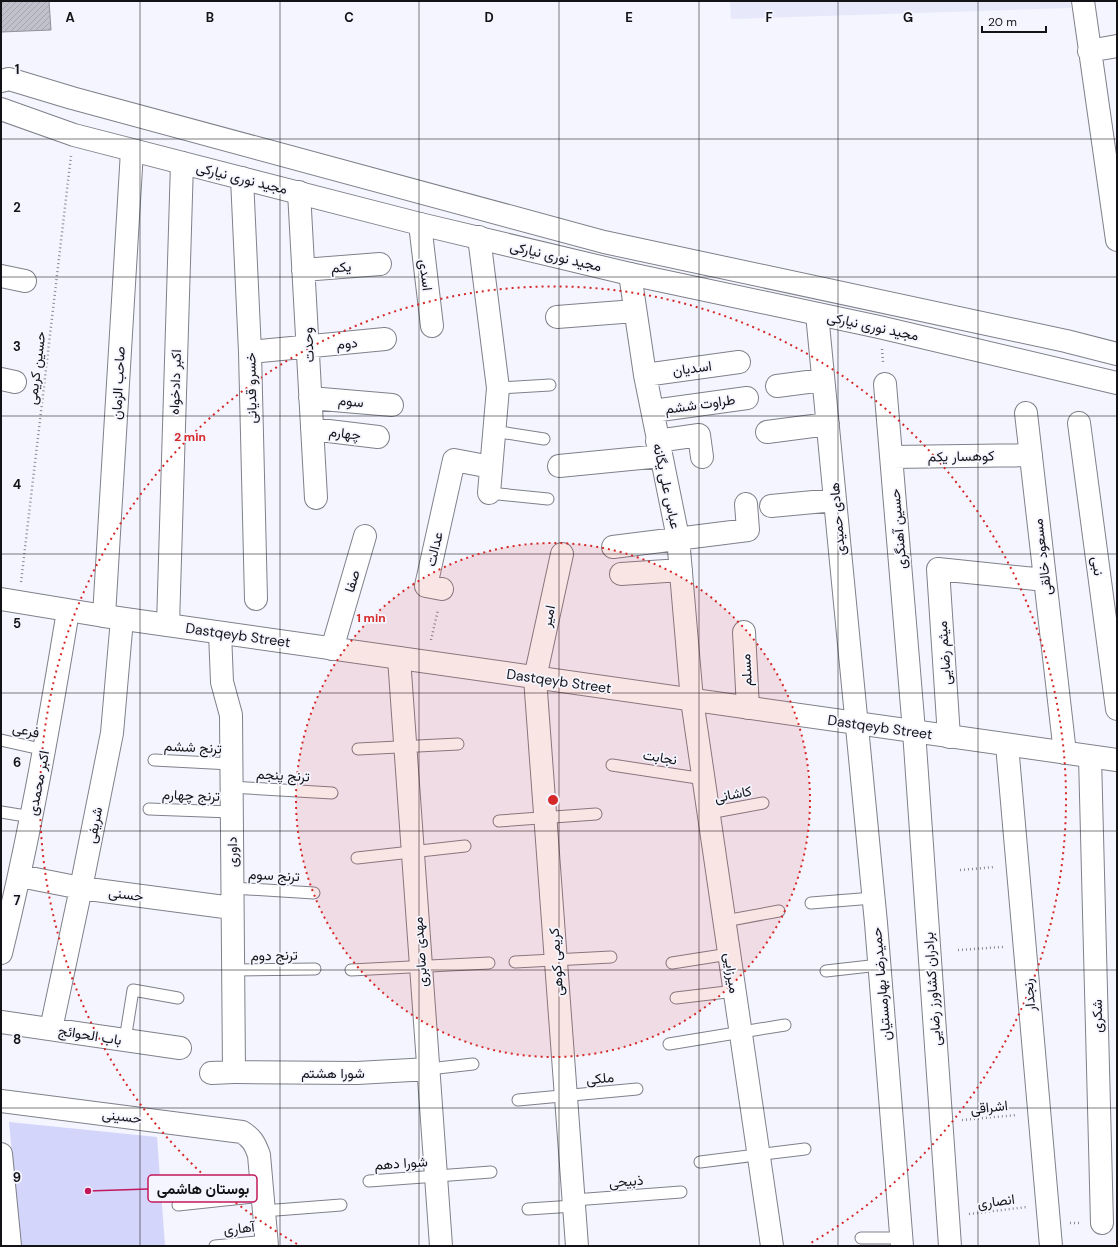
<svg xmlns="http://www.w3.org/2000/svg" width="1118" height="1247" viewBox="0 0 1118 1247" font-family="'DM Sans',Vazirmatn,sans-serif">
  <defs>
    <pattern id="building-hatch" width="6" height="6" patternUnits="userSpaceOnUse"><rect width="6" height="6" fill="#c0c1cb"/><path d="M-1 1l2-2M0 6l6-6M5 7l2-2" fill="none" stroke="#a4a5ae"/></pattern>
  </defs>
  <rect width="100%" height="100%" fill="#f4f5fe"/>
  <path fill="#e7e9fb" d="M730,1h340l1,7 -340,11z"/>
  <path fill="#d3d5fa" d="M9,1122l148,15 8,109h-144z"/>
  <path fill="url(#building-hatch)" stroke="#91929c" d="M1,1h48l2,29 -50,2z"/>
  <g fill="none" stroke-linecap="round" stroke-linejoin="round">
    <g stroke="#7f808a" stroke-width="13">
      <path id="lane" d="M498,388l52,-3
        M494,431l50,8
        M489,493l59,6
        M1,740l44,10
        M358,749l100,-5
        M154,760l77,4
        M612,765l92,14
        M231,787l101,6
        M149,809l82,3
        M1,812l31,5
        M709,813l54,-10
        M499,821l97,-7
        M357,858l108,-12
        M232,888l82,5
        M811,903l62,-5
        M725,921l54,-10
        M515,962l96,-5
        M672,963l57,-9
        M233,970l82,-1
        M351,970l138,-7
        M826,971l53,-6
        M676,998l59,-7
        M125,1040l8,-50 45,8
        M669,1044l116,-19
        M429,1069l44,-5
        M518,1100l119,-11
        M700,1162l105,-13
        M369,1181l122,-9
        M574,1200l107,-8
        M178,1205l84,-9
        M528,1209l46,-3
        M263,1211l78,-6
        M861,1238h41
        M215,1246l51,-5"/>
    </g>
    <g stroke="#7f808a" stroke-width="24">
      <path id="street" d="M1083,1l34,239
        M1089,51l28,-5
        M242,178l8,174 6,247
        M299,192l17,306
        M420,224l12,102
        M479,237l19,151 -9,105
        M303,270l77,-6
        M630,274l15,101 33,163 14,162 80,546
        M1,276l24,5
        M817,314l59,609 26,323
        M557,317l78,-6
        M250,352l135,-13
        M645,375l94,-13
        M1,379l14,3
        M885,384l29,347 36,515
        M777,386l46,-6
        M310,398l82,7
        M653,411l94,-13
        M1026,413l39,340
        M1079,423l38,286
        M312,429l66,8
        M767,432l61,-8
        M657,441l42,-6 3,22
        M892,457l139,-2
        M559,466l102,-10
        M771,506l64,-6
        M613,547l135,-17 -2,-26
        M562,554l-27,124 42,568
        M621,574l60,-4
        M442,589l-16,-3 28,-126 37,7
        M104,616l28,-465
        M168,625l14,-462
        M744,632l4,76
        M332,649l33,-113
        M399,658l42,588
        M949,737l-11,-168 107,11
        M1007,745l44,501
        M1090,757l12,466
        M20,876l61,12 151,20
        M1,953c28,-113 48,-227 67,-342
        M1,1022l179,26
        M51,1029l30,-141 31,-155 10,-114
        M237,1072l120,1 72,-4
        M211,1073l23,-1 -3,-357 -9,-33 -2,-49
        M1,1101l241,31c10,6 13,12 17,23l8,91"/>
    </g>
    <g stroke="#7f808a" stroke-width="24">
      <path id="secondary" d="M1,81l8,-2 63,19 532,144 462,99 51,13
        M1,109l73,26 346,89 210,50 249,53 238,56
        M1,599l103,17 1013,144
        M1,1154l9,92"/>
    </g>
    <path stroke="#8a8a91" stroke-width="2.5" stroke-dasharray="1 3" stroke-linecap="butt" d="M882,349l1,13
      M21,582l50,-426
      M431,640l7,-30
      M960,870l35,-3
      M958,950l45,-3
      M962,1120l55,-5
      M969,1214l58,-7
      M1070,1223h11"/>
    <use href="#lane" stroke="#fff" stroke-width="11"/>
    <use href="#street" stroke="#fff" stroke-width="22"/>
    <use href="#secondary" stroke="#fff" stroke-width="22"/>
  </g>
  <path fill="none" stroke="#131317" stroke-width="1" stroke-opacity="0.55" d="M140,1v1245M280,1v1245M419,1v1245M559,1v1245M699,1v1245M838,1v1245M978,1v1245M1,139h1116M1,277h1116M1,416h1116M1,554h1116M1,693h1116M1,831h1116M1,970h1116M1,1108h1116"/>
  <circle cx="553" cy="800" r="257" fill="#d62828" fill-opacity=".12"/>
  <g fill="none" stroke="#d62828" stroke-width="2" stroke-dasharray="2 4">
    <circle cx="553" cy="800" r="257"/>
    <path d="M297 1244A513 513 0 1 1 809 1244"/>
  </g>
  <g text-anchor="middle" stroke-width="3.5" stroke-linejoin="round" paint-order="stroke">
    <g font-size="14" fill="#131317" stroke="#f4f5fe">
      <text transform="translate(242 178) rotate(14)" y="5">مجید نوری نیارکی</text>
      <text transform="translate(556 256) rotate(13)" y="5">مجید نوری نیارکی</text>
      <text transform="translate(341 267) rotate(-5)" y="5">یکم</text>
      <text transform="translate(426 275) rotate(83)" y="5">اسدی</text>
      <text transform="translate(873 326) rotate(12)" y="5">مجید نوری نیارکی</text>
      <text transform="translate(347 343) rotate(-5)" y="5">دوم</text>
      <text transform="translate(308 345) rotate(-93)" y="5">وحدت</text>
      <text transform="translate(36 368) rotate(-83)" y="5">حسین کریمی</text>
      <text transform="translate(692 368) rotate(-8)" y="5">اسدیان</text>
      <text transform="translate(175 382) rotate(-88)" y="5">اکبر دادخواه</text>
      <text transform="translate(118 383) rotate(-87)" y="5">صاحب الزمان</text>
      <text transform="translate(251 388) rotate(-91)" y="5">خسرو قدیانی</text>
      <text transform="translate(351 401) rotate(5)" y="5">سوم</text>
      <text transform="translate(700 404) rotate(-8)" y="5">طراوت ششم</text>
      <text transform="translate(345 433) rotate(7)" y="5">چهارم</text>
      <text transform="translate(961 456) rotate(-1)" y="5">کوهسار یکم</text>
      <text transform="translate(667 486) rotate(78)" y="5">عباس علی یگانه</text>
      <text transform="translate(837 519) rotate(-95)" y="5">هادی حمیدی</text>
      <text transform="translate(898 529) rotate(-95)" y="5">حسین آهنگری</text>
      <text transform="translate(434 549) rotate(-77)" y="5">عدالت</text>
      <text transform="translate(1042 557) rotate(-97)" y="5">مسعود خالقی</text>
      <text transform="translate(1098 566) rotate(82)" y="5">نبی</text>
      <text transform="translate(352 581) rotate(-73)" y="5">صفا</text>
      <text transform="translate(548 616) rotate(-78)" y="5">امیر</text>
      <text transform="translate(238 635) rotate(8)" y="5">Dastqeyb Street</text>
      <text transform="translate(944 653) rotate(-94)" y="5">میثم رضایی</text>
      <text transform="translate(746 670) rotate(-93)" y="5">مسلم</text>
      <text transform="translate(559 681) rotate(8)" y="5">Dastqeyb Street</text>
      <text transform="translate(880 727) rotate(8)" y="5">Dastqeyb Street</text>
      <text transform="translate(26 730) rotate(12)" y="5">فرعی</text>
      <text transform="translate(193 747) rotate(3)" y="5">ترنج ششم</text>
      <text transform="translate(660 757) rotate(9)" y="5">نجابت</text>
      <text transform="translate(283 775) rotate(3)" y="5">ترنج پنجم</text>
      <text transform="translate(38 783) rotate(-79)" y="5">اکبر محمدی</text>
      <text transform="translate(733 794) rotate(-11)" y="5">کاشانی</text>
      <text transform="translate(191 795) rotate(2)" y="5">ترنج چهارم</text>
      <text transform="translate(94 825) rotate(-79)" y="5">شریفی</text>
      <text transform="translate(232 852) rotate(-91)" y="5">داوری</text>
      <text transform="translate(274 875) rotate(3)" y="5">ترنج سوم</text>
      <text transform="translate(126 894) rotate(7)" y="5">حسنی</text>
      <text transform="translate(420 952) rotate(-94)" y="5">مهدی صابری</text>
      <text transform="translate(274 955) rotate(-1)" y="5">ترنج دوم</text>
      <text transform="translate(556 962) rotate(-94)" y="5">کریمی کوهی</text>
      <text transform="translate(732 973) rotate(82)" y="5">میرزایی</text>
      <text transform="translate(881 984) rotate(-95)" y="5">حمیدرضا بهارمستیان</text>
      <text transform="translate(932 989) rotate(-94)" y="5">برادران کشاورز رضایی</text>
      <text transform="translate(1029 995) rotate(-95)" y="5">رنجدار</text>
      <text transform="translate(1097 1016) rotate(-91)" y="5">شکری</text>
      <text transform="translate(90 1035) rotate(9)" y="5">باب الحوائج</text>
      <text x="333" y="1078">شورا هشتم</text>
      <text transform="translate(600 1078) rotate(-5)" y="5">ملکی</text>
      <text transform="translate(989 1107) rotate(-6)" y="5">اشراقی</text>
      <text transform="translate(122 1116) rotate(7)" y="5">حسینی</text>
      <text transform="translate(401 1163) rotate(-4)" y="5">شورا دهم</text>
      <text transform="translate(626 1181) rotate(-4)" y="5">ذبیحی</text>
      <text transform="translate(996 1201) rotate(-7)" y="5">انصاری</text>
      <text transform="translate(239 1228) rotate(-6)" y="5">آهاری</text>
    </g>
  </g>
  <g font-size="13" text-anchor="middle" font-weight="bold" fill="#131317" stroke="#f4f5fe" stroke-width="3.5" stroke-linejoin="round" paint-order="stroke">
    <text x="70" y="22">A</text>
    <text x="210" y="22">B</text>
    <text x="349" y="22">C</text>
    <text x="489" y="22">D</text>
    <text x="629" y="22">E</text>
    <text x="769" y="22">F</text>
    <text x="908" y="22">G</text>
    <text x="17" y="74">1</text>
    <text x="17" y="212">2</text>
    <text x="17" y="351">3</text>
    <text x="17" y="489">4</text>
    <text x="17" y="628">5</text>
    <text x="17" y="767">6</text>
    <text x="17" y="905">7</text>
    <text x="17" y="1044">8</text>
    <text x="17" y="1182">9</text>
  </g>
  <circle cx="553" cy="800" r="6" fill="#d62828" stroke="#f4f5fe" stroke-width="2"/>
  <g font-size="12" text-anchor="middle" font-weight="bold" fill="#d62828" stroke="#f4f5fe" stroke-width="3.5" stroke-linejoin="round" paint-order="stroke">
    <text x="190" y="441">2 min</text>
    <text x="371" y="622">1 min</text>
  </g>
  <path fill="none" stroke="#c2185b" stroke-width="1.5" d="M88 1191L148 1189"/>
  <circle fill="#c2185b" stroke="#f4f5fe" stroke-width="1.5" cx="88" cy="1191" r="4"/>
  <rect fill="#f4f5fe" stroke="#c2185b" stroke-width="1.5" x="148" y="1175" width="109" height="27" rx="4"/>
  <g font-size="15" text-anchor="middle" font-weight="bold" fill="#131317">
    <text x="203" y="1194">بوستان هاشمی</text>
  </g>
  <rect width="1118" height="1247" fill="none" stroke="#131317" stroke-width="4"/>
  <path d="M982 26v6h64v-6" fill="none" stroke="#131317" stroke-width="2"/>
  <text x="988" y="26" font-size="12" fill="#131317" stroke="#f4f5fe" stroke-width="3" paint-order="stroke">20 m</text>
</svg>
